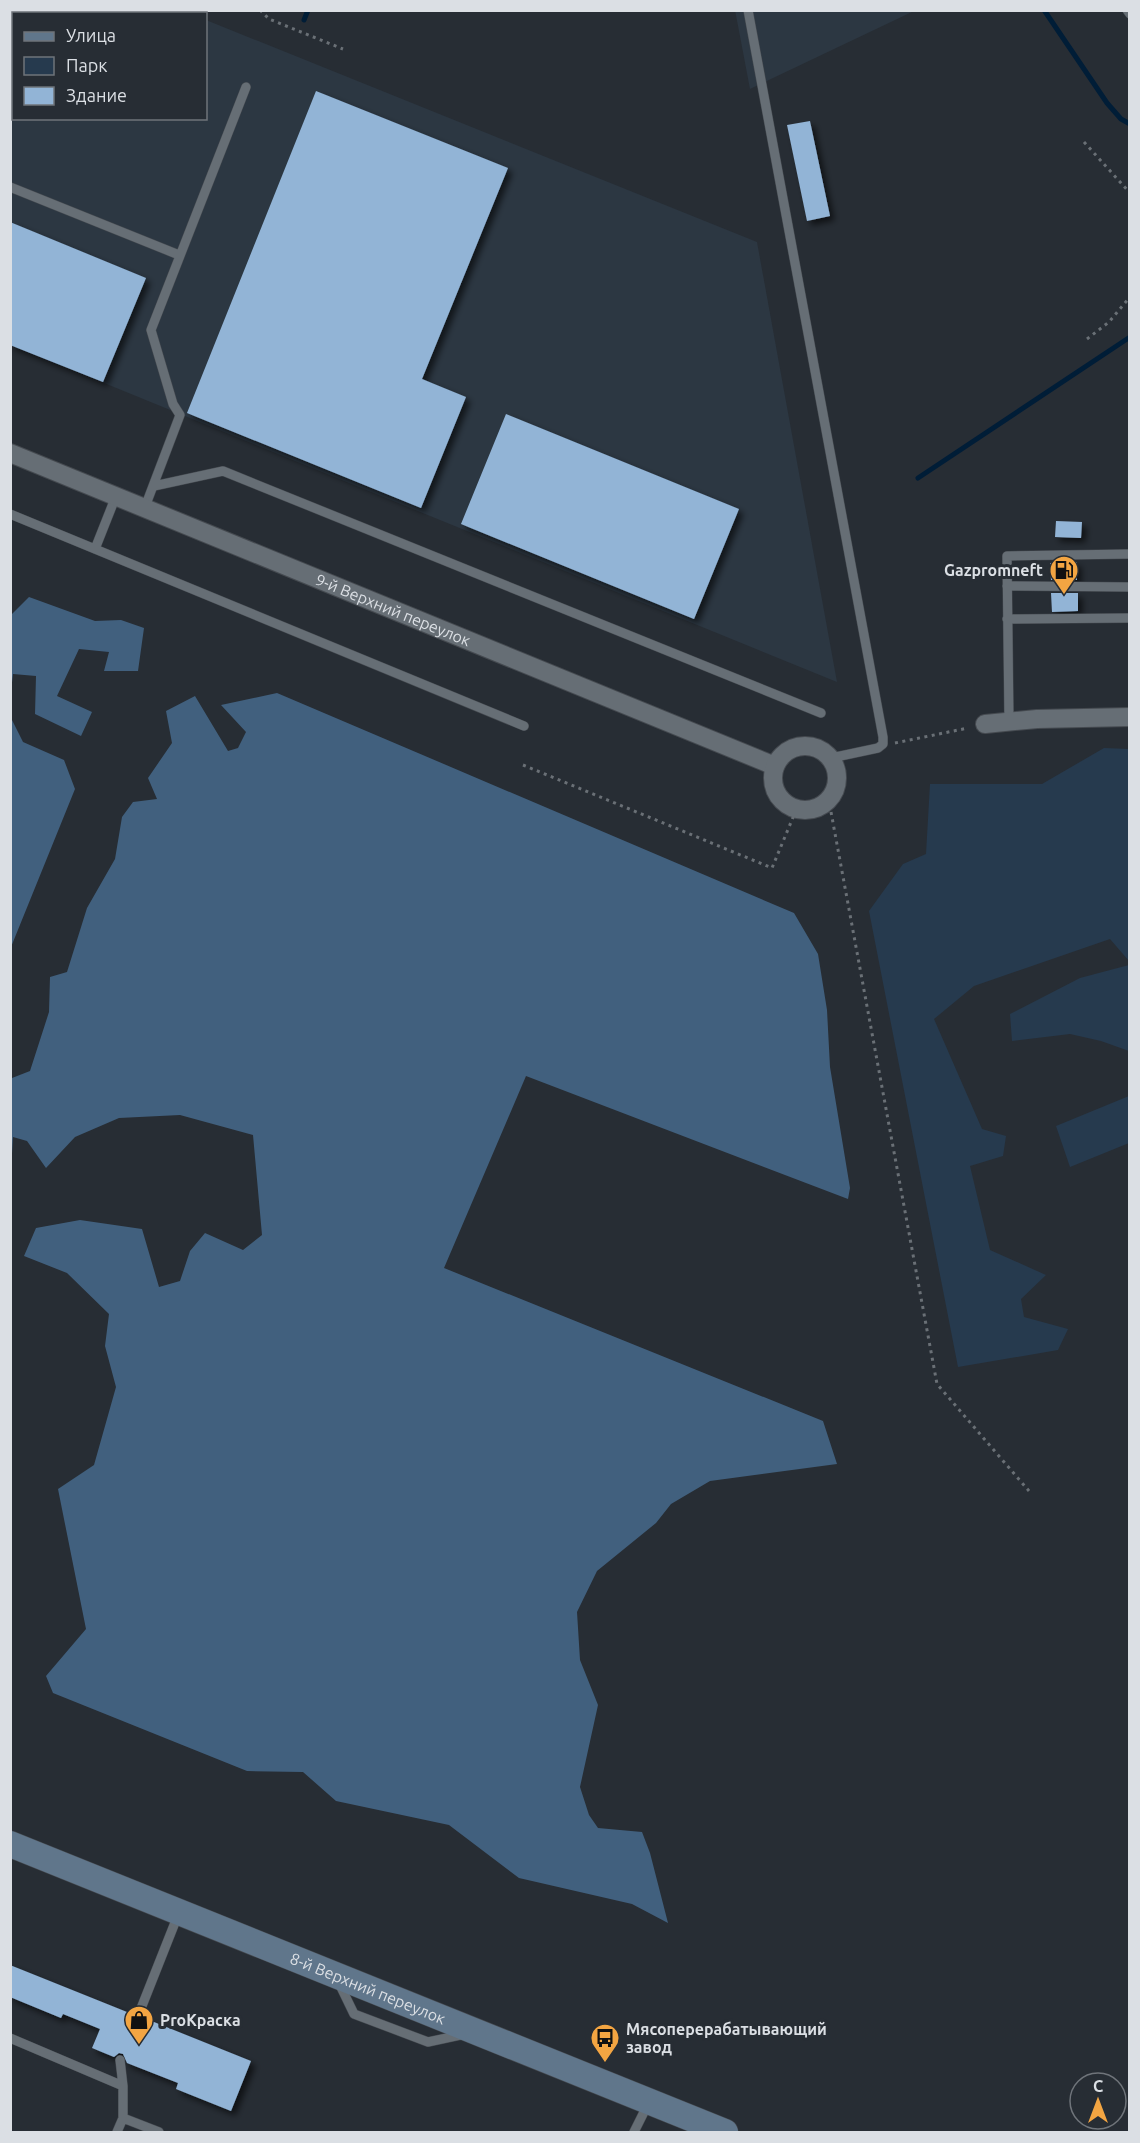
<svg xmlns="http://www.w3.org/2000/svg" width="1140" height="2143" viewBox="0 0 1140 2143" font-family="Ubuntu,sans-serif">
  <defs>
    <filter id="shadow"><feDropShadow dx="4.5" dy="4.5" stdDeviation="3" flood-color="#0009"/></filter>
  </defs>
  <rect width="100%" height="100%" fill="#272d34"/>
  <path fill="#2c3742" d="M183,10l8,3 -177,1v104h192v-98l551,222 80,440 -826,-337 -1,-334z
    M735,10l179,1 -164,78z"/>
  <path fill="#263a4e" d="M1104,748l25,1v212l-19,-22 -136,47 -40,33 48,110 24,7 -3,20 -33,10 20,84 56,25 -25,24 3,18 44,12 -10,21 -100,17 -89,-456 34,-47 23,-10 4,-70h112z
    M1129,965v86l-28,-10 -31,-7 -58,7 -2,-27 70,-36z
    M1129,1096v47l-59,24 -14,-41z"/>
  <path fill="#41607e" d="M29,597l66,24 26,-1 23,8 -6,43h-34l5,-19 -30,-3 -22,47 35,16 -11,24 -46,-22 1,-38 -23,-2 -2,17v-76z
    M277,693l517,220 24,41 9,56 3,57 20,121 -2,11 -322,-123 -82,192 379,153 14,43 -127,17 -39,23 -15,19 -59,48 -20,41 3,48 18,45 -18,82 9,28 9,13 44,4 8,21 18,70 -36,-19 -113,-26 -70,-53 -113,-24 -33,-29 -56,-1 -194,-78 -7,-17 40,-47 -28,-140 36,-24 22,-78 -11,-41 4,-32 -42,-41 -43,-17 12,-28 44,-8 62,9 17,58 21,-6 10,-30 15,-18 38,17 19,-15 -9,-100 -73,-20 -61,3 -44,19 -29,31 -19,-27 -14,-4 -2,33 1,-92 18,-7 19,-59 1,-35 17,-5 20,-64 28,-49 7,-42 11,-15 24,-3 -9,-21 24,-35 -6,-32 29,-15 33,55 10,-3 8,-16 -25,-27z
    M10,716l13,26 41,18 11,29 -64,158z"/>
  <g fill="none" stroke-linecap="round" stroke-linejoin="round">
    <path stroke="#001d37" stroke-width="5" d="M1044,10l63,93 14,16 9,5
      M304,20l4,-10
      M918,478l212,-141"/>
  </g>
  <path fill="#92b4d6" filter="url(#shadow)" d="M316,91l192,77 -86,211 44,18 -45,111 -234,-95z
    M810,121l20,95 -23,5 -20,-96z
    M10,222l136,56 -43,104 -93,-37z
    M506,414l233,95 -45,110 -233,-95z
    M1056,521l26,1 -1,16 -26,-1z
    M1077,562v18h-26l-1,-17z
    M1051,593h27v18l-26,1z
    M10,1965l122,49v6l4,2h6l2,-4 107,43 -20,50 -55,-22 2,-6 -51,-20 -4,-9 -4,-1 -5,4 -22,-9 8,-19 -37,-15 -2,4 -51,-21z"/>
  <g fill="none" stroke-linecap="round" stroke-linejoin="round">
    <g stroke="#454a50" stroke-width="10">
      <path id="lane" d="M748,10l135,727v7l-5,4 -47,10
        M1127,10l3,4
        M10,187l169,68
        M154,486l69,-15 598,242
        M145,507l35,-92 -7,-11 -22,-74 95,-243
        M10,514l514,212
        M95,549l21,-53
        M1007,586l123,1
        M1007,619l123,-1
        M1009,721l-2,-165 123,-2
        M338,1981l16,33 74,28 37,-8
        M138,2016l40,-101
        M10,2038l113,48 -3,-26
        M123,2118l36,14
        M117,2132l6,-14v-32
        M634,2132l14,-28"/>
    </g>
    <g stroke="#454a50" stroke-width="20">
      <g id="street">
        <path id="s1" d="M10,453l765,313"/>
        <path d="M985,724l52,-5 93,-2"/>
        <circle cx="805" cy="778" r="32"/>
      </g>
    </g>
    <g stroke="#454a50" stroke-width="27">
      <g id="secondary">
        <path id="s2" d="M10,1844l715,288"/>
      </g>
    </g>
    <path stroke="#6a7076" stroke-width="3" stroke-dasharray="3 4.5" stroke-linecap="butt" d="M260,10l9,9 74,30
      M1084,142l46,51
      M1087,339l22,-17 21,-25
      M895,743l73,-15
      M523,765l249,103 22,-53
      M831,812l106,572 92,107"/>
    <use href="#lane" stroke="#666e75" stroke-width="9"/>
    <use href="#street" stroke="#666e75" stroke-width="18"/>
    <use href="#secondary" stroke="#60768b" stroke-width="26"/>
  </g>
  <defs>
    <g id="fuel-pin" transform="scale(1.5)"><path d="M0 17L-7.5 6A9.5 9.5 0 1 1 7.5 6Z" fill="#f3a542" stroke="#272d34"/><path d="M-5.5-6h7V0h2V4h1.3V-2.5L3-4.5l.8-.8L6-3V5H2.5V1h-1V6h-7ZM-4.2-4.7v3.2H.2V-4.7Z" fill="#111"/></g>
    <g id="shop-pin" transform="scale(1.5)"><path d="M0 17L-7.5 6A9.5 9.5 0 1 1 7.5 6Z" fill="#f3a542" stroke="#272d34"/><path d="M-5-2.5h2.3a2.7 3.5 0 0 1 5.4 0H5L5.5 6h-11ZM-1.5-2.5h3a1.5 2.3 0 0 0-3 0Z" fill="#111"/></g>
    <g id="bus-pin" transform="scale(1.5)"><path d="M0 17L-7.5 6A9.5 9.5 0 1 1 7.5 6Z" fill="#f3a542" stroke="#272d34"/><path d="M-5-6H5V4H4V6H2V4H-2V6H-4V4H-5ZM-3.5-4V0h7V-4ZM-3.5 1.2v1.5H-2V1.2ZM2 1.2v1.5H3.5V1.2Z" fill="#111"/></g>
  </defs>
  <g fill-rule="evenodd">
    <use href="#fuel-pin" x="1064" y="570"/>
    <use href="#shop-pin" x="139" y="2020"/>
    <use href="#bus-pin" x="605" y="2038"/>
  </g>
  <g text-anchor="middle" stroke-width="6" stroke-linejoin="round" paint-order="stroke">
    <g font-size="16" font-weight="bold" fill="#dbdfe4" stroke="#272d34" text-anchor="start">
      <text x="1043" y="576" text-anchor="end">Gazpromneft</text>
      <text x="160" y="2026">ProКраска</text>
      <text x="626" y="2035">Мясоперерабатывающий<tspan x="626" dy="18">завод</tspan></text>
    </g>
    <g font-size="16" fill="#dbdfe4" stroke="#272d34">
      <text dy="6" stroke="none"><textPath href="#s1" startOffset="414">9-й Верхний переулок</textPath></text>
      <text dy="6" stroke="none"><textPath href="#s2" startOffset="386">8-й Верхний переулок</textPath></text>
    </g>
  </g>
  <rect width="1140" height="2143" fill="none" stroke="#dbdfe4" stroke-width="24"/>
  <rect x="12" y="12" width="195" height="108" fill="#272d34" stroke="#6f747a" stroke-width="1.5"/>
  <rect x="24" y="32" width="30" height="9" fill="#60768b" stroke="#6f747a" stroke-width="1.5"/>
  <text x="66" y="42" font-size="18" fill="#dbdfe4">Улица</text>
  <rect x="24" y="57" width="30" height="18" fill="#263a4e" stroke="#6f747a" stroke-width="1.5"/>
  <text x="66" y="72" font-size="18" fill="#dbdfe4">Парк</text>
  <rect x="24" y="87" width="30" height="18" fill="#92b4d6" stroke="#6f747a" stroke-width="1.5"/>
  <text x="66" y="102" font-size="18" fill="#dbdfe4">Здание</text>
  <g transform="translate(1098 2101)"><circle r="28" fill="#272d34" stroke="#6f747a" stroke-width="1.5"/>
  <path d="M0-4.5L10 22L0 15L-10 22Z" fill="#f3a542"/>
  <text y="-9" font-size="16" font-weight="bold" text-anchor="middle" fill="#dbdfe4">С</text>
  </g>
</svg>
